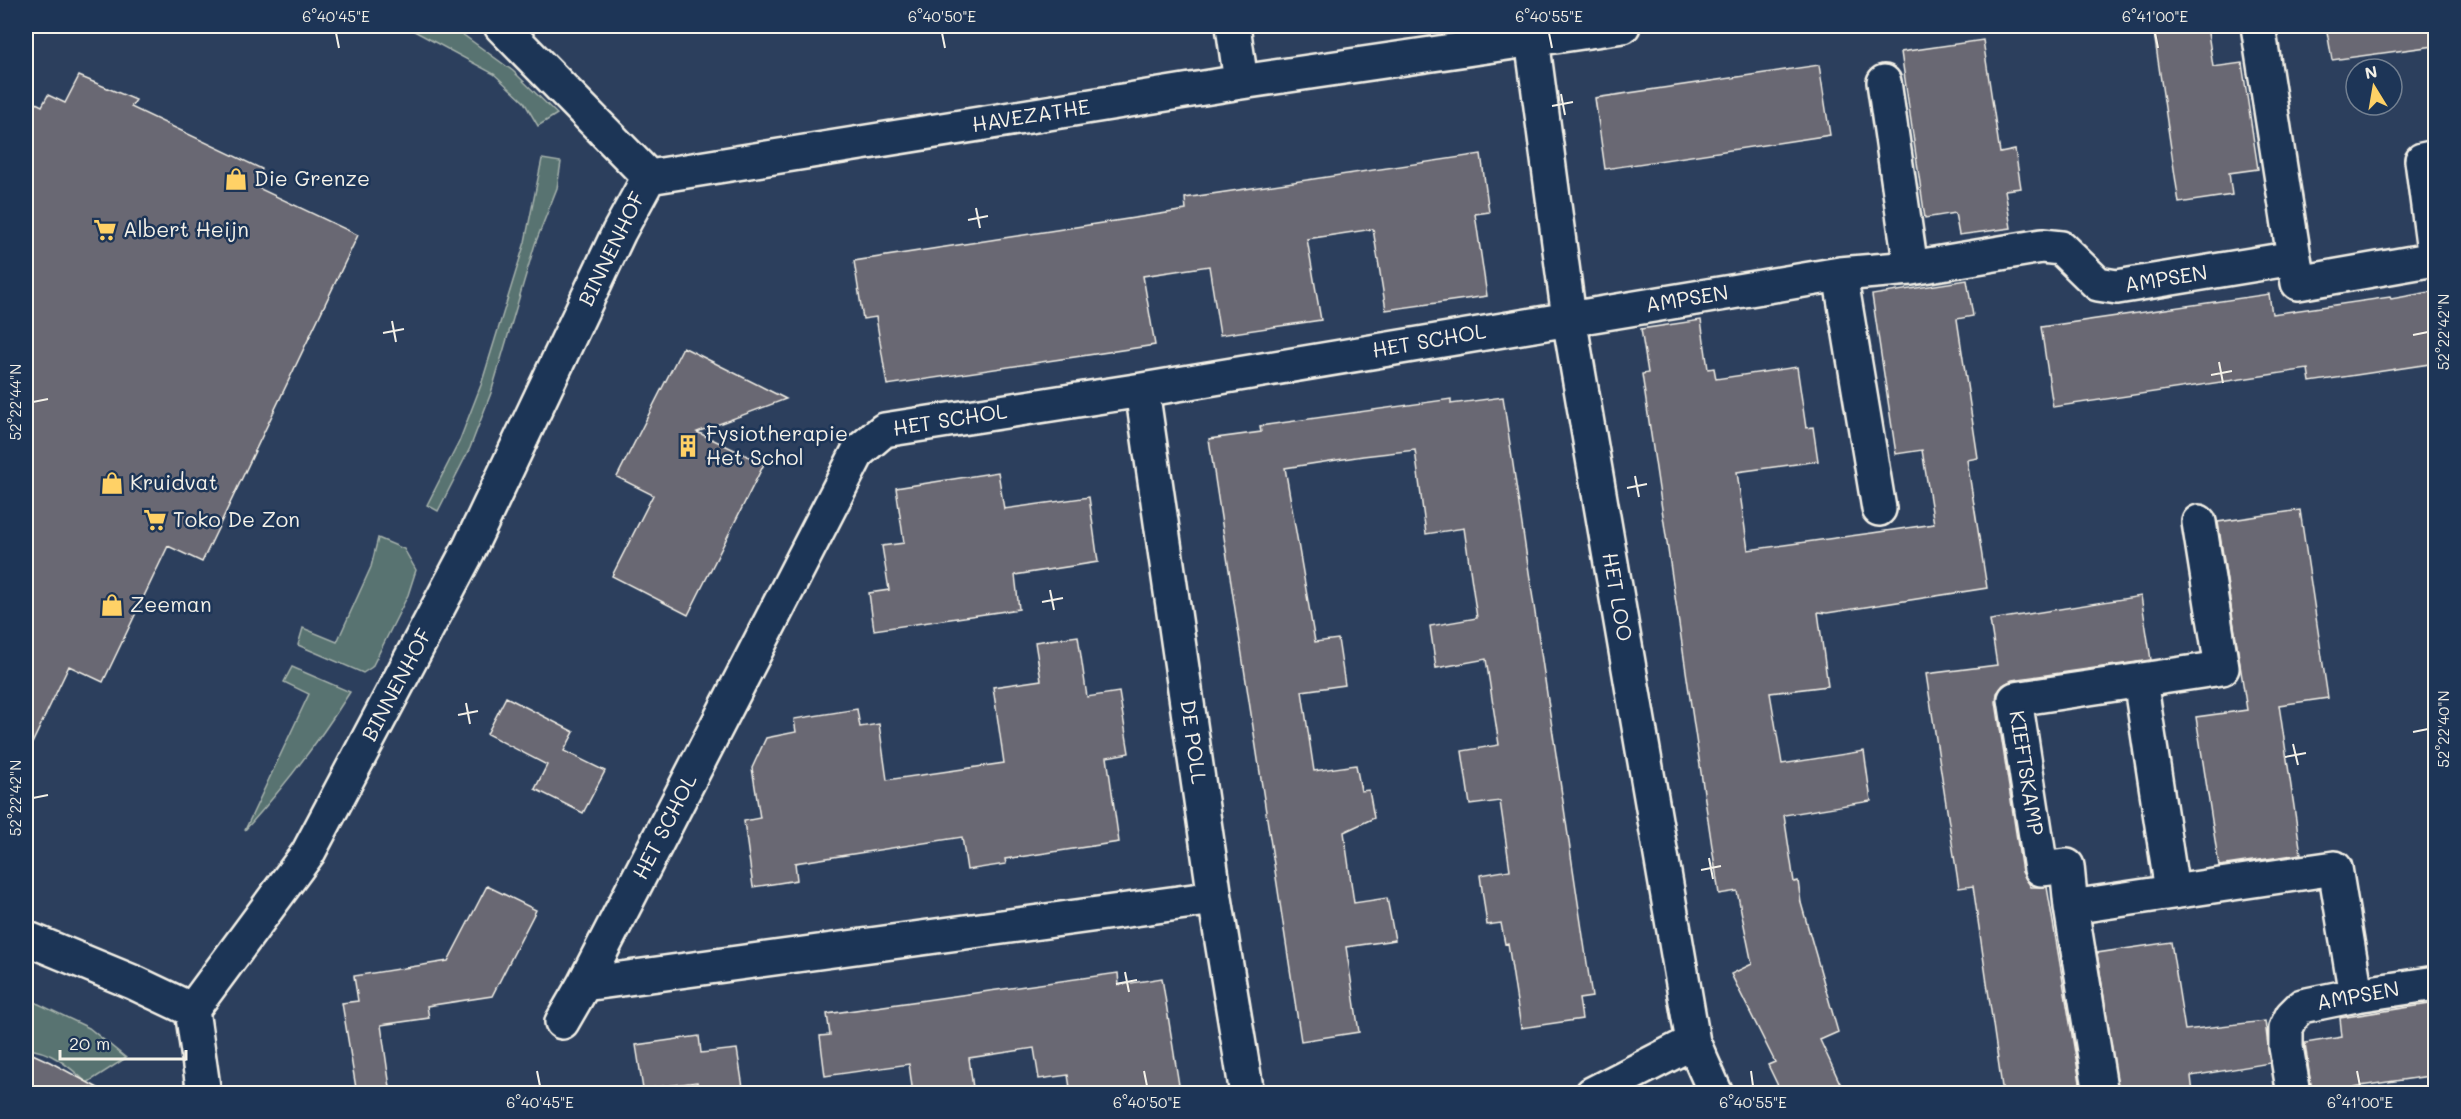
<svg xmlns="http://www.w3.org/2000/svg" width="2461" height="1119" viewBox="0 0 2461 1119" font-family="Mali,sans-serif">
  <rect width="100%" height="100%" fill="#2c3f5d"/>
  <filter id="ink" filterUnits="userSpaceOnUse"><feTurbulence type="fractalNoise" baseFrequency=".0167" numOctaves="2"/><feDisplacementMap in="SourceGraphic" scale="12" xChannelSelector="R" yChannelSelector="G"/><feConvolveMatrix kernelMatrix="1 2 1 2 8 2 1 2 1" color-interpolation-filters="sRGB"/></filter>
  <g filter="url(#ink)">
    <path fill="#587371" stroke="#a6b2ac" stroke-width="1.5" d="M405,26h46l62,45 44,43 -19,12 -14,-24 -30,-28z
      M542,159l19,3 -4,26 -22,56 -44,149 -21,55 -32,63 -11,-6 32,-63 22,-57 44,-143z
      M378,538l26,11 12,21 -8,25 -36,72 -9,6 -65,-28 5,-17 34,14 34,-75z
      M292,667l58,25c-31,49 -66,95 -105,138l64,-136 -25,-12z
      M26,998l63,30 37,30 -39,25c-18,-17 -37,-33 -61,-34z"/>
    <path fill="#696773" stroke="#f4f1e8" stroke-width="1.5" d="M2153,26h54l6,41 29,-4 16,106 -29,4 3,22 -53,8z
      M2326,26h107l1,20 -102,14z
      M1983,40l17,113 15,-3 6,38 -16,2 6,38 -52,7 -4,-22 -30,5 -24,-166z
      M1819,65l11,70 -225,34 -10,-71z
      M79,76l57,24 -5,7 131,62 -8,17 104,49 -156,327 -34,-16 -65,136 -34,-16 -43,90v-658l16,8 6,-11 17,8z
      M1481,154l8,58 -14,2 12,82 -101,14 -13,-81 -66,10 14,81 -101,15 -11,-69 -66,10 12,69 -268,40 -11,-68 -13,2 -9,-58 332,-51 -1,-12z
      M1967,280l6,36 -16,3 21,139 -11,2 20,128 -160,25 -9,-1 10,74 -58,7 12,71 82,-13 7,50 -87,14 10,67 4,-1 3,22 37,129 -18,8 25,54h-63l-14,-29 7,-3 -44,-88 21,-10 -15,-73 -18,3 -77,-520 6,-1 -7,-44 60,-9 7,49 6,-1 2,11 81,-12 9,61 7,-1 5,34 -81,11 11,78 124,-17 62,-9 -12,-74 -26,4 -24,-159z
      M2436,291v72l-126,19 -2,-13 -255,38 -12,-80 228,-33 3,20 118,-17 1,2z
      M683,347l103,52 -89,33 67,32 -76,151 -76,-39 41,-81 -36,-18z
      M1503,397l89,600 -13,2 3,20 -61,9 -13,-85 -3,1 -4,-21 -14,2 -7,-50 30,-5 -10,-69 -30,4 -8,-54 37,-6 -13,-86 -50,9 -6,-42 47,-8 -13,-90 -38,6 -11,-84 -52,6 -78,12 30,174 23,-3 7,46 -43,6 12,80 42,-6 5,26 8,-1 5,28 -30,14 10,71 33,-5 8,42 -49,7 13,85 -58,9 -92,-602 52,-7 -1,-6 191,-27v5z
      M998,472l6,37 85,-12 9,65 -83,13 4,34 -145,21 -5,-37 20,-3 -7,-44 22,-3 -8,-55z
      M2300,510l28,188 -49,7 22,149 -82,12 -23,-149 51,-7 -29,-188z
      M2141,596l10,64 -139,20 -9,5 -6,8 -1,9 26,170 9,15h16l35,207h-79l-30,-208 -14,2 -33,-214 71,-9 -7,-45z
      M1078,636l9,61 32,-5 10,61 -22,4 12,85 -114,17 1,5 -39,6 -5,-33 -167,26 2,17 -44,7 -9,-66 16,-3 -8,-50 14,-30 30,-6 -2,-13 63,-10 3,18 19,-3 8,56 117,-17 -11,-76 48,-7 -6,-38z
      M506,697l68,35 -10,19 41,20 -22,42 -48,-24 12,-24 -60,-31z
      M487,886l49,24 -44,86 -65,10 2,12 -48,7 10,69h-34l-15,-91 16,-2 -4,-25 94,-15z
      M2171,942l14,88 80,-9 5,42 -79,13 2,18h-74l-22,-141z
      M1118,973l1,12 43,-7 17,107 -19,9h-89l-3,-19 -29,4 -5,-31 -65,10 4,30 -33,6h-27l-4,-30 -84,12 -5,-40 10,-1 -3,-21z
      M2436,1003v72l-124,18 -7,-50 37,-6 -2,-19z
      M699,1036l2,17 36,-4 7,45h-45l-2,-12 -54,7 -7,-44z
      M26,1051l24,11 59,32h-83z"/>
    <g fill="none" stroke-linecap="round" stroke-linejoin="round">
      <g stroke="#f4f1e8" stroke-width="38">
        <path id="minor" d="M501,26l148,151
          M1233,26l8,56
          M2258,26l40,257 137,-24 -13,-99 14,-3
          M1532,39l37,279 124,724 -101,52
          M1884,82l27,186
          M649,177l592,-95 382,-56
          M1840,274l39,235
          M1142,390l73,508 32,196
          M2140,680l32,211
          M1215,898l-631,86 274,-532 26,-22 258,-40 698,-116 71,-6 131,-22 19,2 37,36 19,3 177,-29
          M2071,907l-4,-41 -26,3 -26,-170 207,-31 -23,-146
          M26,938l109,45 57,27
          M192,1010l116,-157 161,-304 150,-317 30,-55
          M192,1010l12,84
          M562,1022l22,-38
          M1693,1042l23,52
          M2101,1094l-30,-187 264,-39 21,127
          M2294,1094l-8,-47v-19l6,-12 10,-10 54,-11 80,-12"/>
      </g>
      <use href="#minor" stroke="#1d3557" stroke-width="33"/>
    </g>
  </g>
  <path fill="none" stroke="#f4f1e8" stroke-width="2" d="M336,33l3,15M942,33l3,15M1549,33l3,15M2155,33l3,15M1561,94l4,21M1552,106l21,-4M976,208l4,20M968,220l20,-4M392,321l4,21M383,333l21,-4M2413,335l15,-3M2219,362l4,21M2211,375l21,-4M33,402l15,-3M1635,476l4,21M1627,488l20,-4M1050,590l4,20M1042,602l21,-4M466,703l4,21M458,715l20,-4M2413,732l15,-3M2293,744l5,21M2285,757l21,-4M33,798l15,-3M1709,858l4,21M1701,870l20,-4M1125,972l4,20M1116,984l21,-4M537,1071l3,15M1144,1071l3,15M1751,1071l2,15M2357,1071l3,15"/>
  <defs>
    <g id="shop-bare" transform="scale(1.8)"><path d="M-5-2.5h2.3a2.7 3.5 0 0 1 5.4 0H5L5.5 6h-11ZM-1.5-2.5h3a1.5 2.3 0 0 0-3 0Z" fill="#ffd166" stroke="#1d3557" stroke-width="2.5" paint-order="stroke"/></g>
    <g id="supermarket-bare" transform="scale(1.8)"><path d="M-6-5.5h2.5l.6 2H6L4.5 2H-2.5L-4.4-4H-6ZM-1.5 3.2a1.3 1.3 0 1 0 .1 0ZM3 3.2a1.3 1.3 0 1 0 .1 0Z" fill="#ffd166" stroke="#1d3557" stroke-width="2.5" paint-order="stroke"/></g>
    <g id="building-bare" transform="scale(1.8)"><path d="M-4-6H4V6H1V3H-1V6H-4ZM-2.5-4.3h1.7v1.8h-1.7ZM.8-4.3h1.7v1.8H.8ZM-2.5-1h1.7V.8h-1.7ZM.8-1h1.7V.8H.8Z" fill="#ffd166" stroke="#1d3557" stroke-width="2.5" paint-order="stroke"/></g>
  </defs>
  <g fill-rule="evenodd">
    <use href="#shop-bare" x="236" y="179"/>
    <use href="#supermarket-bare" x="105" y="230"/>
    <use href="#building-bare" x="688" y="446"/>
    <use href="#shop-bare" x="112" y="483"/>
    <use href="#supermarket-bare" x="155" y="520"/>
    <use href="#shop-bare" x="112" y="605"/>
  </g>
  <g text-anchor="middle" stroke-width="5" stroke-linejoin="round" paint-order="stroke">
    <g font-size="21" fill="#f4f1e8" stroke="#1d3557">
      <text transform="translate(1031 116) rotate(-9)" y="7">HAVEZATHE</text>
      <text transform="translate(612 249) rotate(-64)" y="7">BINNENHOF</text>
      <text transform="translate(2166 279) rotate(-9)" y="7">AMPSEN</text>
      <text transform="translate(1687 299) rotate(-9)" y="7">AMPSEN</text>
      <text transform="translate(1429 341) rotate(-10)" y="7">HET SCHOL</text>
      <text transform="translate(950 420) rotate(-9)" y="7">HET SCHOL</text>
      <text transform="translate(1617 597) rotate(80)" y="7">HET LOO</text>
      <text transform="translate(397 685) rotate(-62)" y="7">BINNENHOF</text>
      <text transform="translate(1193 742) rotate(82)" y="7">DE POLL</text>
      <text transform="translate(2026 773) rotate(81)" y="7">KIEFTSKAMP</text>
      <text transform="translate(665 827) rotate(-63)" y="7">HET SCHOL</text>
      <text transform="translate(2358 996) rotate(-10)" y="7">AMPSEN</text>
    </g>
    <g font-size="21" fill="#f4f1e8" stroke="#1d3557" text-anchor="start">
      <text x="254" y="186">Die Grenze</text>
      <text x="123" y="237">Albert Heijn</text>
      <text x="706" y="441">Fysiotherapie<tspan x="706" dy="24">Het Schol</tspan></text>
      <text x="130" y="490">Kruidvat</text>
      <text x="173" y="527">Toko De Zon</text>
      <text x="130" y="612">Zeeman</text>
    </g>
  </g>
  <rect width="2461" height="1119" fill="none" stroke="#1d3557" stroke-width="66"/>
  <g transform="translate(2374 87) rotate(349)"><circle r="28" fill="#1d3557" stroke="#738091" stroke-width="1.5"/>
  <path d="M0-4.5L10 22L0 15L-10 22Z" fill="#ffd166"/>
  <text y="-9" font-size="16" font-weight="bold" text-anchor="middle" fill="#f4f1e8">N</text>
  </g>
  <path d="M60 1050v9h126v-9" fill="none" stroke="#f4f1e8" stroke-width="3"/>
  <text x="69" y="1050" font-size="18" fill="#f4f1e8" stroke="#1d3557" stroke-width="4.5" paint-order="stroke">20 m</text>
  <rect x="33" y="33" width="2395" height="1053" fill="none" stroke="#f4f1e8" stroke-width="2"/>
  <g font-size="15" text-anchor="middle" fill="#f4f1e8">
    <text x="336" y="22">6°40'45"E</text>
    <text x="942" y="22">6°40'50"E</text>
    <text x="1549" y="22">6°40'55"E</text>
    <text x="2155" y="22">6°41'00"E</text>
    <text transform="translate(2444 332) rotate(-90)" y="5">52°22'42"N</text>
    <text transform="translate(16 402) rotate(-90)" y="5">52°22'44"N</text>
    <text transform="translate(2444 729) rotate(-90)" y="5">52°22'40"N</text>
    <text transform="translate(16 798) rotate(-90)" y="5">52°22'42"N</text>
    <text x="540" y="1108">6°40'45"E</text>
    <text x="1147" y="1108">6°40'50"E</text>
    <text x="1753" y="1108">6°40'55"E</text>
    <text x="2360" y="1108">6°41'00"E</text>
  </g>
</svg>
